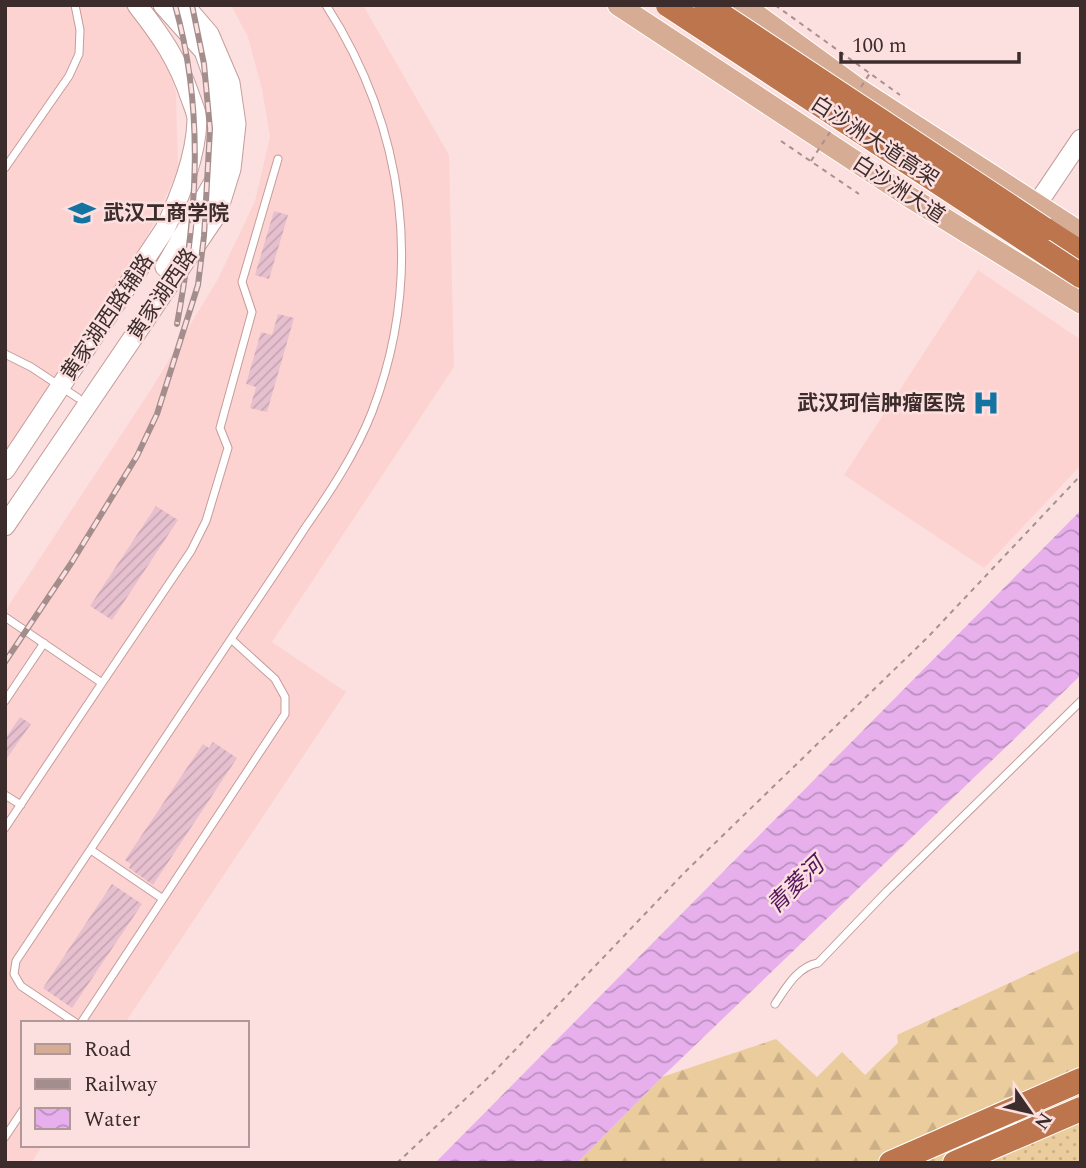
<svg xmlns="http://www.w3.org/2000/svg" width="1086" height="1168" viewBox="0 0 1086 1168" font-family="Spectral,'Noto Sans SC',serif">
  <defs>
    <pattern id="grass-dots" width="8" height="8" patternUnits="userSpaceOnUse" patternTransform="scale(1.75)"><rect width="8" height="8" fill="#ebcc9c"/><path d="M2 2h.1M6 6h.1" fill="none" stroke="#caaf87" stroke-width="1.8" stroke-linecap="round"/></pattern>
    <pattern id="forest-firs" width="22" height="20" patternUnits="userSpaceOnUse" patternTransform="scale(1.75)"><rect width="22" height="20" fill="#ebcc9c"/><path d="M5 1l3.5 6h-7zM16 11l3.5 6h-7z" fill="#caaf87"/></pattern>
    <pattern id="water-waves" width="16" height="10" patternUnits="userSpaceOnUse" patternTransform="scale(1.75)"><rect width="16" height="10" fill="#e7b0ed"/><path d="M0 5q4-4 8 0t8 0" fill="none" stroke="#bc8fc0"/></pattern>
    <pattern id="building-hatch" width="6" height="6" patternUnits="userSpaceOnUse" patternTransform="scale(1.75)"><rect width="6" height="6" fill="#e7c0cf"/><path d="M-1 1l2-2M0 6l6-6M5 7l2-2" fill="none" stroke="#c7a5b2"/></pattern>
  </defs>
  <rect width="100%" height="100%" fill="#fbe0df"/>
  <path fill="#fdd3d1" d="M5,5h134l10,11 27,76 2,78 -40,86 -133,197z
    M231,5h132l86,150 5,212 -182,275 74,50 -221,331h-102v122h20l-12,18h-26v-552l145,-220 68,-112 37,-78 15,-64 -8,-48 -14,-52z
    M978,270l103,70v125l-97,103 -140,-93z"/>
  <path fill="url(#grass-dots)" d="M1081,1121v42h-102z"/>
  <path fill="url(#forest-firs)" d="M1081,950v171l-102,42h-402l85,-86 114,-38 41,38 25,-25 23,23 33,-32 -1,-8z"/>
  <path fill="url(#water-waves)" d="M1081,510v165l-419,402 -85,86h-142z"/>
  <path fill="url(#building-hatch)" d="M274,211l14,4 -19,64 -14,-4z
    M278,314l16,4 -27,94 -17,-4 6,-21 -10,-3 15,-52 11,3z
    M156,506l22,14 -66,100 -22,-14z
    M20,717l11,7 -26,37v-22z
    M213,742l24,16 -84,127 -24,-17 2,-4 -6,-4 78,-116 6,4z
    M112,884l30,20 -70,104 -29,-20z"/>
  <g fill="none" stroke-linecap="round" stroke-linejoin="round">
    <g stroke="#c59c9b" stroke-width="9">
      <path id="lane" d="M5,168l64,-92 10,-22 1,-24 -5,-25
        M5,354l26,13 47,31
        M5,617l97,66 -97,145
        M102,683l89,-132 15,-30 22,-73 -8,-20 32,-116 -10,-30 36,-123
        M5,701l39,-58
        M5,795l16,10
        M91,850l72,49
        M775,1004c11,-16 22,-37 43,-41l69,-72 194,-190
        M76,1023l-55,-37 -7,-12 2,-13 215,-322
        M81,1023l204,-309v-17l-10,-18 -44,-40c25,-37 50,-74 74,-111 25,-36 51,-75 67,-116 53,-138 33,-284 -46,-407
        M5,1137l18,-27"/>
    </g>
    <g stroke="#c59c9b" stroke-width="21">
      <path id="secondary" d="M163,5l41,46 10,28 7,68 -6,33 -50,87
        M1029,216l52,-77
        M5,470l160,-241c15,-33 31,-72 32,-109 0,-7 -4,-15 -6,-21 -13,-39 -29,-62 -54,-94
        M5,526l212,-312 14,-45 5,-45 -6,-41 -21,-49 -25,-29"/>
    </g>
    <g stroke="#fff" stroke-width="23">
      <path id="primary" d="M618,5l290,191 173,107
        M743,5l114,83 224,145"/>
    </g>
    <g stroke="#fff" stroke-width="26">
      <path id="highway" d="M1044,229l37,24
        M891,1163l190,-83
        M955,1163l126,-54"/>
    </g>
    <path stroke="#a79190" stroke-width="2" stroke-dasharray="5 5" stroke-linecap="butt" d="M775,5l125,90
      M781,141l78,53
      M397,1163l95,-89 193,-202 242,-234 154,-163"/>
    <use href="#lane" stroke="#fff" stroke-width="7"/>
    <use href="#secondary" stroke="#fff" stroke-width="19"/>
    <use href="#primary" stroke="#d7ac94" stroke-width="21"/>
    <use href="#highway" stroke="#bc754c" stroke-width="24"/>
    <g stroke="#a48e8d" stroke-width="6">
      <path id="rail" d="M175,5c30,106 22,212 2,319
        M5,662l67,-100 65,-106 20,-42 41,-129 6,-49 6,-107 -6,-65 -12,-59"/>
    </g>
    <use href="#rail" stroke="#fbe0df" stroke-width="3.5" stroke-dasharray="10" stroke-linecap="butt"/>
    <g stroke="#fff" stroke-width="26" stroke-linecap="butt">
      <path id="highway-bridge" d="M668,5l413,271
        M706,5l338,224"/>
    </g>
    <path stroke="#a79190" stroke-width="2" stroke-dasharray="5 5" stroke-linecap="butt" d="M861,87l9,-14
      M811,161l19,-29"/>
    <use href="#highway-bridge" stroke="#bc754c" stroke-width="24"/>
  </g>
  <defs>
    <g id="university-bare" transform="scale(2.1)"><path d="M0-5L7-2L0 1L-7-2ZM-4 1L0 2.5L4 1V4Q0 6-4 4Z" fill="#1573a1" stroke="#fbe0df" stroke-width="2.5" paint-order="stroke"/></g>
    <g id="hospital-bare" transform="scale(2.1)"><path d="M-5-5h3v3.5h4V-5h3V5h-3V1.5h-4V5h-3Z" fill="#1573a1" stroke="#fbe0df" stroke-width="2.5" paint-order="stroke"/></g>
  </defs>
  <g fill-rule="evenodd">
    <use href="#university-bare" x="82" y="213"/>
    <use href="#hospital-bare" x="986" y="403"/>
  </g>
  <g text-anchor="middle" stroke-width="5" stroke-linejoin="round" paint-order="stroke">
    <g font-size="21" fill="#3c2c2b" stroke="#fbe0df">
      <text transform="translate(875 141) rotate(33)" y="7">白沙洲大道高架</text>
      <text transform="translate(899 189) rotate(33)" y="7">白沙洲大道</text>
      <text transform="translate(162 294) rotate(-56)" y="7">黄家湖西路</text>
      <text transform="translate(107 317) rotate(-56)" y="7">黄家湖西路辅路</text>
    </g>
    <g font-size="21" font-weight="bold" fill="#3c2c2b" stroke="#fbe0df" text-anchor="start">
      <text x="103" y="220">武汉工商学院</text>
      <text x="965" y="410" text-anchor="end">武汉珂信肿瘤医院</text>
    </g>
    <g font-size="23" font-style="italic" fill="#54135b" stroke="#fbe0df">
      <text transform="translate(795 885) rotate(-44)" y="8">青菱河</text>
    </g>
  </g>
  <rect width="1086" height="1168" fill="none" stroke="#3c2c2b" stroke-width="14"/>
  <rect x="21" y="1021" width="228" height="126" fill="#fbe0df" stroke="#af9897" stroke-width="2"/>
  <rect x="35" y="1044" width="35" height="10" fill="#d7ac94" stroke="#af9897" stroke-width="2"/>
  <text x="84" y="1056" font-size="21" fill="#3c2c2b">Road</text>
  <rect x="35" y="1079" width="35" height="10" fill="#a48e8d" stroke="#af9897" stroke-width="2"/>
  <text x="84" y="1091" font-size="21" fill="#3c2c2b">Railway</text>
  <rect x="35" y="1108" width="35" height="21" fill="url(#water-waves)" stroke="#af9897" stroke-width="2"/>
  <text x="84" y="1126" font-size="21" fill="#3c2c2b">Water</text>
  <g transform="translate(1030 1112) rotate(124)" stroke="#fbe0df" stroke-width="5" paint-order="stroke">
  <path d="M0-5L12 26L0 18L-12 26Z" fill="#3c2c2b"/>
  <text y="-10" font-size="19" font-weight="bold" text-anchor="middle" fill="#3c2c2b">N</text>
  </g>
  <path d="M841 52v10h178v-10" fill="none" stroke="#3c2c2b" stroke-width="3.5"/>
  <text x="852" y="52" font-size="21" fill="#3c2c2b" stroke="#fbe0df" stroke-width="5" paint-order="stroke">100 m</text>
</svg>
